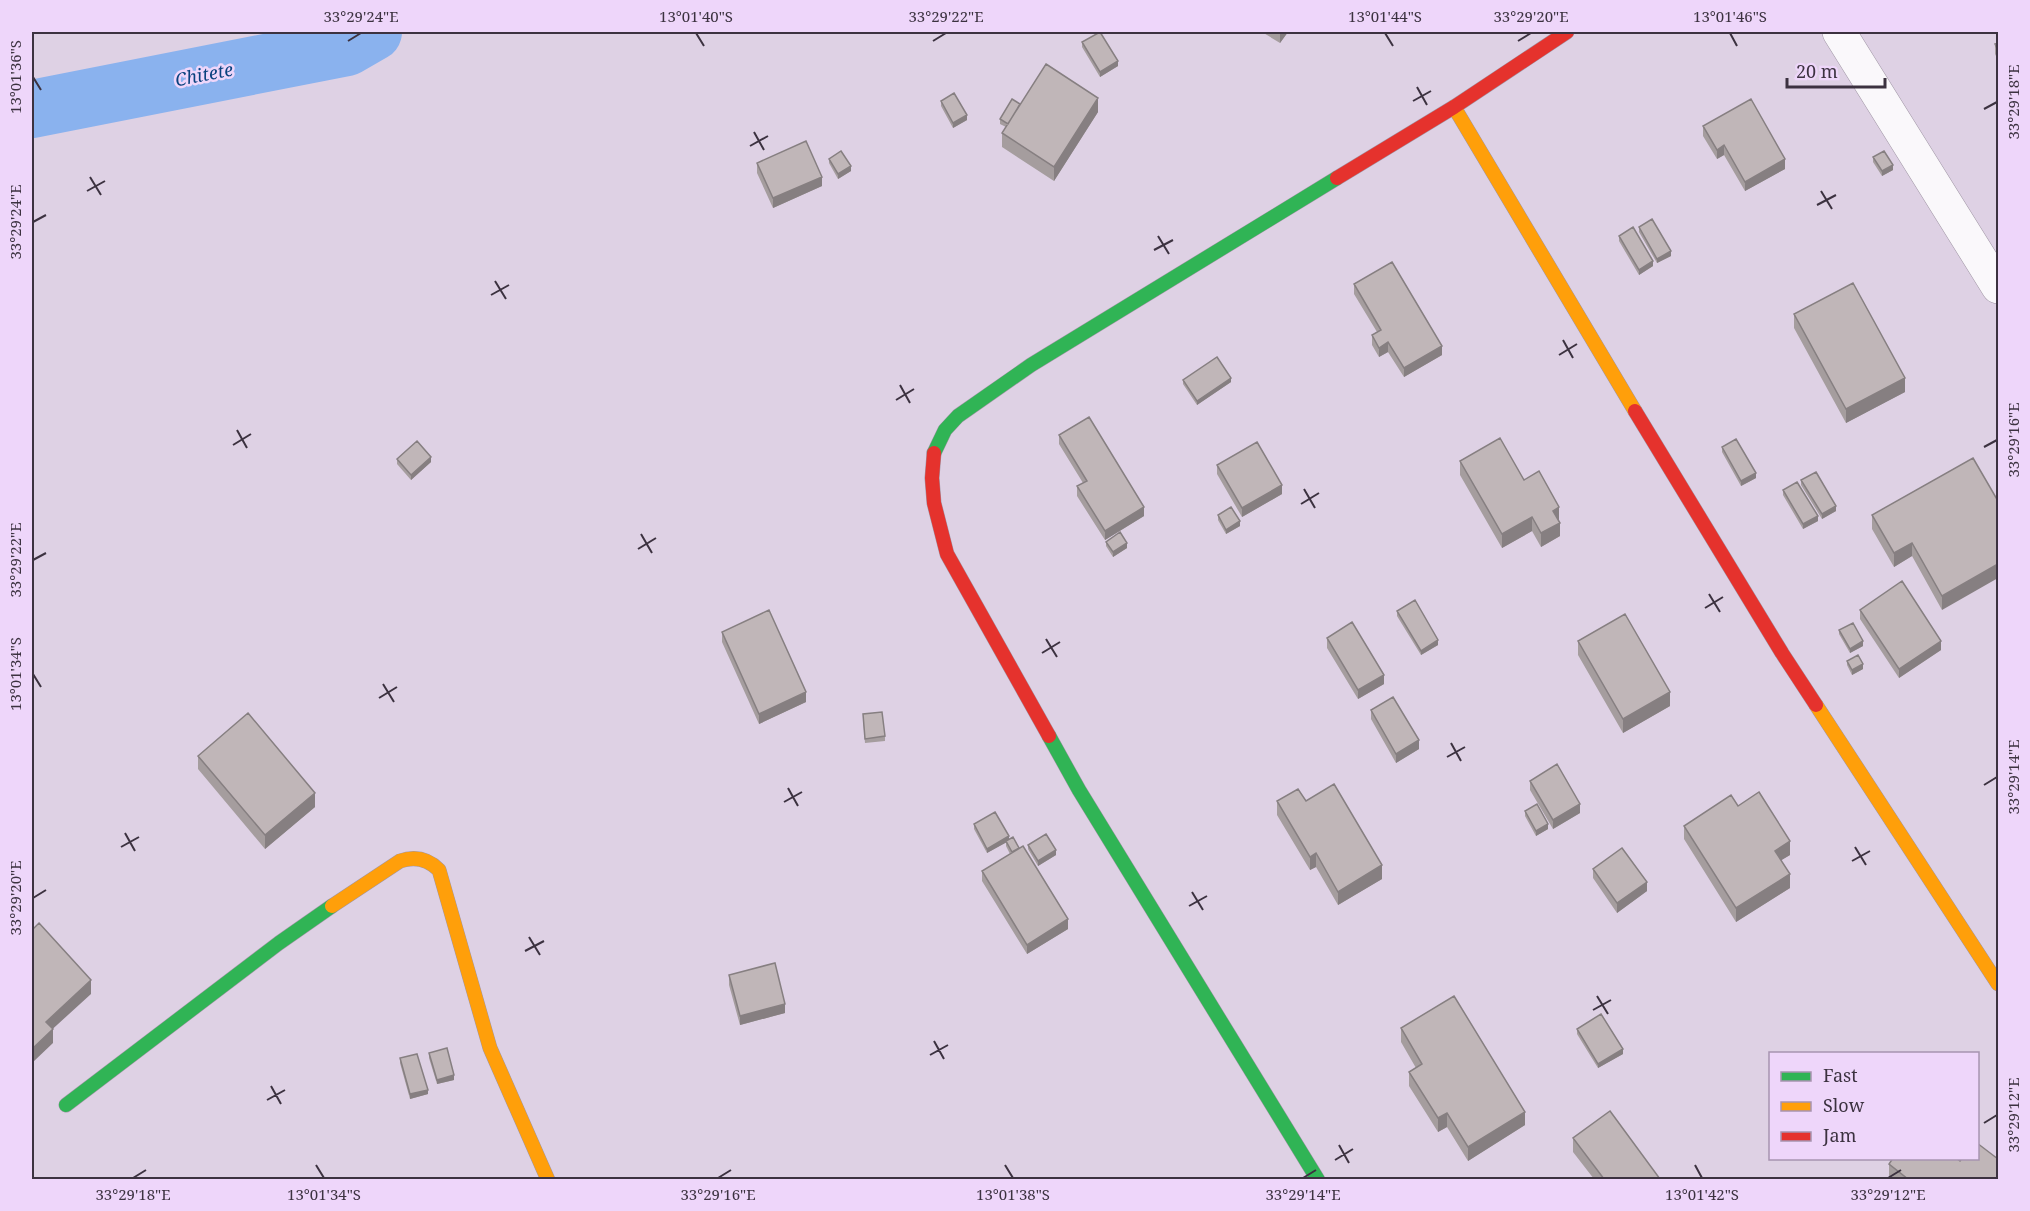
<svg xmlns="http://www.w3.org/2000/svg" width="2030" height="1211" viewBox="0 0 2030 1211" font-family="'Noto Serif',serif">
  <rect width="100%" height="100%" fill="#ded1e4"/>
  <g fill="none" stroke-linecap="round" stroke-linejoin="round">
    <path stroke="#8ab2ee" stroke-width="58" d="M32,109l315,-62 26,-15"/>
    <g stroke="#a096a5" stroke-width="34">
      <path id="street" d="M1839,32l159,255"/>
    </g>
    <g stroke="#a096a5" stroke-width="15">
      <path id="fast" d="M934,453l11,-23 13,-14 73,-51 306,-187
        M1049,736l30,54 239,390
        M66,1105l213,-162 53,-37"/>
    </g>
    <g stroke="#a096a5" stroke-width="15">
      <path id="slow" d="M1454,107l181,304
        M1816,705l182,279
        M332,906l68,-45c15,-5 28,-2 39,9l51,178 58,132"/>
    </g>
    <g stroke="#a096a5" stroke-width="15">
      <path id="jam" d="M1337,178l117,-71 113,-75
        M1635,411l147,242 34,52
        M934,453l-2,25 2,25 13,51 102,182"/>
    </g>
    <use href="#street" stroke="#faf8fb" stroke-width="33"/>
    <use href="#fast" stroke="#30b455" stroke-width="14"/>
    <use href="#slow" stroke="#ff9f0a" stroke-width="14"/>
    <use href="#jam" stroke="#e5322d" stroke-width="14"/>
  </g>
  <path fill="#a59d9e" d="M1262,32h26l-8,11z
    M1082,42l36,24 -18,11 -18,-30z
    M1998,43v17l-3,-6v-10z
    M941,101l26,19 -14,8 -12,-22z
    M1020,104l78,8 -44,69 -52,-34v-14l4,-6 -6,-3v-5z
    M1703,126l82,43 -40,22 -21,-36 -7,4 -14,-23z
    M1873,157l20,13 -11,6 -9,-14z
    M829,159l22,12 -13,8 -9,-16z
    M757,163l65,23 -49,22 -16,-35z
    M1639,227l32,29 -14,7 -18,-31z
    M1619,236l34,30 -14,9 -20,-34z
    M1354,284l88,71 -38,22 -16,-25 -9,5 -7,-12v-10l5,-3 -23,-38z
    M1794,314l111,78 -59,31 -52,-95z
    M1183,380l48,2 -34,23 -14,-21z
    M1059,435l85,81 -39,24 -28,-44v-10l6,-3 -24,-39z
    M1722,447l34,31 -15,8 -19,-34z
    M1973,458l-31,152 -30,-54 -18,11 -22,-38v-14z
    M397,459l34,3 -20,18 -14,-16z
    M1460,461l64,19 35,41 1,15 -19,11 -9,-16 -30,17 -42,-73z
    M1217,465l65,29 -40,23 -25,-43z
    M1801,480l35,31 -14,8 -21,-34z
    M1783,490l35,31 -15,8 -20,-34z
    M1218,515l22,11 -14,8 -8,-14z
    M1106,542l21,6 -14,9 -7,-11z
    M1860,610l81,40 -42,28 -39,-59z
    M1397,611l41,34 -17,10 -24,-39z
    M1839,630l24,16 -13,7 -11,-19z
    M722,632l84,70 -47,22 -37,-82z
    M1327,638l57,46 -26,15 -31,-51z
    M1578,641l92,65 -47,27 -45,-78z
    M1847,661l16,8 -11,6 -5,-10z
    M1371,710l48,39 -23,14 -25,-44z
    M863,718l22,18v5l-20,2z
    M198,756l117,51 -50,42 -67,-80z
    M1530,781l50,32 -27,16 -23,-39z
    M1277,801h29l76,78 -44,26 -22,-38 -6,3 -33,-55z
    M1738,806l52,49 -9,5 9,28 -54,34 -52,-83v-13z
    M1525,811l23,18 -12,7 -11,-20z
    M974,824l35,16 59,89 -41,25 -45,-73v-10l28,-17 -4,-8v-4l-19,11 -13,-24z
    M1028,845l28,10 -18,11 -10,-17z
    M1593,869l54,22 -30,22 -24,-35z
    M729,975l56,38 -45,12 -11,-40z
    M1401,1028l124,97 -57,36 -21,-34 -9,5 -29,-46v-14l7,-4 -15,-26z
    M1577,1029l46,25 -25,14 -21,-34z
    M429,1053l25,27 -17,4 -8,-26z
    M400,1058l28,36 -18,5 -10,-36z
    M1573,1138l87,41h-66l-21,-27z
    M1958,1160l40,19h-108l-1,-1v-14z"/>
  <path fill="#867f81" d="M1280,32h8l-8,11z
    M1118,61v5l-18,11v-5z
    M1098,98v14l-44,69v-14z
    M967,115v5l-14,8v-5z
    M1724,145v10l-7,4v-9z
    M1785,159v10l-40,22v-9z
    M1893,165v5l-11,6v-5z
    M851,166v5l-13,8v-5z
    M822,177v9l-49,22v-10z
    M1671,251v5l-14,7v-4z
    M1653,261v5l-14,9v-5z
    M1388,342v10l-9,5v-9z
    M1442,346v9l-38,22v-9z
    M1231,378v4l-34,23v-4z
    M1905,378v14l-59,31v-14z
    M431,457v5l-20,18v-5z
    M1756,473v5l-15,8v-5z
    M1282,485v9l-40,23v-9z
    M1836,506v5l-14,8v-5z
    M1144,507v9l-39,24v-9z
    M1559,507v14l-6,3v-13z
    M1818,516v5l-15,8v-5z
    M1532,517v14l-30,17v-14z
    M1240,521v5l-14,8v-4z
    M1560,523v13l-19,11v-14z
    M1127,543v5l-14,9v-5z
    M1912,543v13l-18,11v-14z
    M1998,564v14l-56,32v-14z
    M1438,640v5l-17,10v-4z
    M1863,641v5l-13,7v-4z
    M1941,641v9l-42,28v-9z
    M1863,664v5l-11,6v-5z
    M1384,675v9l-26,15v-9z
    M806,692v10l-47,22v-10z
    M1670,692v14l-47,27v-14z
    M1419,740v9l-23,14v-9z
    M315,793v14l-50,42v-14z
    M1580,804v9l-27,16v-9z
    M1548,824v5l-12,7v-5z
    M1009,836v5l-22,12v-4z
    M1790,841v14l-15,9v-13z
    M1056,850v5l-18,11v-5z
    M1316,853v14l-6,3v-13z
    M1382,865v14l-44,26v-13z
    M1790,874v14l-54,34v-14z
    M1647,882v9l-30,22v-10z
    M1068,919v10l-41,25v-9z
    M91,980v14l-45,41v-13z
    M785,1004v9l-45,12v-9z
    M53,1029v14l-21,20v-14z
    M1623,1049v5l-25,14v-4z
    M454,1075v5l-17,4v-4z
    M428,1090v4l-18,5v-5z
    M1525,1112v13l-57,36v-14z
    M1447,1113v14l-9,5v-14z"/>
  <path fill="#c0b6b8" stroke="#867f81" stroke-width="1.5" d="M1100,32l18,29 -18,11 -18,-30z
    M1998,43v8l-3,-7z
    M1046,64l52,34 -44,69 -52,-34z
    M954,93l13,22 -14,8 -12,-22z
    M1012,99l8,5 -12,20 -8,-5z
    M1751,99l34,60 -40,23 -21,-37 -7,5 -14,-24z
    M806,141l16,36 -49,21 -16,-35z
    M841,151l10,15 -13,8 -9,-15z
    M1884,151l9,14 -11,6 -9,-14z
    M1652,219l19,32 -14,8 -18,-32z
    M1633,227l20,34 -14,9 -20,-34z
    M1392,262l50,84 -38,22 -16,-26 -9,6 -7,-13 9,-5 -27,-46z
    M1853,283l52,95 -59,31 -52,-95z
    M1217,357l14,21 -34,23 -14,-21z
    M1089,417l55,90 -39,24 -28,-45 10,-5 -28,-46z
    M1500,438l24,42 15,-9 20,36 -6,4 7,12 -19,10 -9,-16 -30,17 -42,-73z
    M1736,439l20,34 -15,8 -19,-34z
    M417,441l14,16 -20,18 -14,-16z
    M1257,442l25,43 -40,23 -25,-43z
    M1973,458l25,43v63l-56,32 -30,-53 -18,10 -22,-38z
    M1816,472l20,34 -14,8 -21,-34z
    M1797,482l21,34 -15,8 -20,-34z
    M1231,507l9,14 -14,9 -8,-15z
    M1120,532l7,11 -14,9 -7,-10z
    M1902,581l39,60 -42,28 -39,-59z
    M1415,600l23,40 -17,11 -24,-40z
    M769,610l37,82 -47,22 -37,-82z
    M1625,614l45,78 -47,27 -45,-78z
    M1352,622l32,53 -26,15 -31,-52z
    M1853,623l10,18 -13,8 -11,-19z
    M1858,655l5,9 -11,6 -5,-9z
    M1393,697l26,43 -23,14 -25,-44z
    M882,712l3,24 -20,3 -2,-25z
    M248,713l67,80 -50,42 -67,-79z
    M1557,764l23,40 -27,16 -23,-39z
    M1334,784l48,81 -44,27 -22,-39 -6,4 -33,-56 21,-12 8,12z
    M1759,792l31,49 -15,10 15,23 -54,34 -52,-82 47,-31 7,11z
    M1537,804l11,20 -12,7 -11,-20z
    M995,812l14,24 -22,13 -13,-25z
    M1046,834l10,16 -18,11 -10,-16z
    M1013,837l6,11 -7,4 -6,-11z
    M1023,846l45,73 -41,26 -45,-74z
    M1622,848l25,34 -30,21 -24,-34z
    M39,923l52,57 -45,42 7,7 -21,20v-119z
    M775,963l10,41 -45,12 -11,-41z
    M1454,996l71,116 -57,35 -21,-34 -9,5 -29,-46 13,-8 -21,-36z
    M1601,1014l22,35 -25,15 -21,-35z
    M447,1048l7,27 -17,5 -8,-27z
    M417,1054l11,36 -18,4 -10,-36z
    M1610,1111l50,68h-56l-31,-41z
    M1977,1143l21,16v20h-90l-19,-15 4,-6h63l4,3 2,-3h15z"/>
  <path fill="none" stroke="#3c3240" stroke-width="2" d="M696,33l8,13M1385,33l8,13M1730,33l7,13M348,41l13,-8M933,41l13,-8M1518,41l13,-8M33,77l8,13M1417,87l10,18M1413,101l18,-10M1984,109l13,-7M754,132l10,18M750,146l18,-10M90,177l11,18M87,191l18,-10M1821,191l11,18M1817,205l19,-10M33,222l13,-7M1158,236l11,18M1154,250l19,-10M495,281l11,18M491,295l18,-10M1563,340l10,18M1559,355l18,-11M900,385l10,18M896,400l18,-11M237,430l10,18M233,445l18,-11M1984,447l13,-7M1304,489l11,19M1301,504l18,-11M641,534l11,19M638,549l18,-11M33,560l13,-7M1709,594l11,18M1705,608l18,-11M1046,639l11,18M1042,653l18,-11M33,674l8,13M383,684l11,18M379,698l18,-11M1451,743l10,18M1447,757l18,-10M1984,785l13,-8M788,788l10,18M784,802l18,-10M125,833l10,18M121,847l18,-10M1855,847l11,18M1852,861l18,-10M1192,892l11,18M33,898l13,-8M1189,906l18,-10M529,937l11,18M525,951l19,-10M1597,996l11,18M1593,1010l18,-10M934,1041l10,18M930,1055l18,-10M271,1086l10,18M267,1100l18,-10M1984,1123l13,-8M1339,1145l10,18M1335,1160l18,-11M316,1165l8,13M1005,1165l8,13M1695,1165l7,13M133,1178l13,-8M718,1178l13,-8M1303,1178l13,-8M1888,1178l13,-8"/>
  <g text-anchor="middle" stroke-width="5" stroke-linejoin="round" paint-order="stroke">
    <g font-size="18" font-style="italic" fill="#08417e" stroke="#eed6fa">
      <text transform="translate(204 75) rotate(-11)" y="6">Chitete</text>
    </g>
  </g>
  <rect width="2030" height="1211" fill="none" stroke="#eed6fa" stroke-width="66"/>
  <rect x="1769" y="1052" width="210" height="108" fill="#eed6fa" stroke="#a794b0" stroke-width="1.5"/>
  <rect x="1781" y="1072" width="30" height="9" fill="#30b455" stroke="#a794b0" stroke-width="1.5"/>
  <text x="1823" y="1082" font-size="18" fill="#3c3240">Fast</text>
  <rect x="1781" y="1102" width="30" height="9" fill="#ff9f0a" stroke="#a794b0" stroke-width="1.5"/>
  <text x="1823" y="1112" font-size="18" fill="#3c3240">Slow</text>
  <rect x="1781" y="1132" width="30" height="9" fill="#e5322d" stroke="#a794b0" stroke-width="1.5"/>
  <text x="1823" y="1142" font-size="18" fill="#3c3240">Jam</text>
  <path d="M1787 78v9h98v-9" fill="none" stroke="#3c3240" stroke-width="3"/>
  <text x="1796" y="78" font-size="18" fill="#3c3240" stroke="#eed6fa" stroke-width="4.5" paint-order="stroke">20 m</text>
  <rect x="33" y="33" width="1964" height="1145" fill="none" stroke="#3c3240" stroke-width="2"/>
  <g font-size="15" text-anchor="middle" fill="#3c3240">
    <text x="361" y="22">33°29'24"E</text>
    <text x="696" y="22">13°01'40"S</text>
    <text x="946" y="22">33°29'22"E</text>
    <text x="1385" y="22">13°01'44"S</text>
    <text x="1531" y="22">33°29'20"E</text>
    <text x="1730" y="22">13°01'46"S</text>
    <text transform="translate(16 77) rotate(-90)" y="5">13°01'36"S</text>
    <text transform="translate(2014 102) rotate(-90)" y="5">33°29'18"E</text>
    <text transform="translate(16 222) rotate(-90)" y="5">33°29'24"E</text>
    <text transform="translate(2014 440) rotate(-90)" y="5">33°29'16"E</text>
    <text transform="translate(16 560) rotate(-90)" y="5">33°29'22"E</text>
    <text transform="translate(16 674) rotate(-90)" y="5">13°01'34"S</text>
    <text transform="translate(2014 777) rotate(-90)" y="5">33°29'14"E</text>
    <text transform="translate(16 898) rotate(-90)" y="5">33°29'20"E</text>
    <text transform="translate(2014 1115) rotate(-90)" y="5">33°29'12"E</text>
    <text x="133" y="1200">33°29'18"E</text>
    <text x="324" y="1200">13°01'34"S</text>
    <text x="718" y="1200">33°29'16"E</text>
    <text x="1013" y="1200">13°01'38"S</text>
    <text x="1303" y="1200">33°29'14"E</text>
    <text x="1702" y="1200">13°01'42"S</text>
    <text x="1888" y="1200">33°29'12"E</text>
  </g>
</svg>
